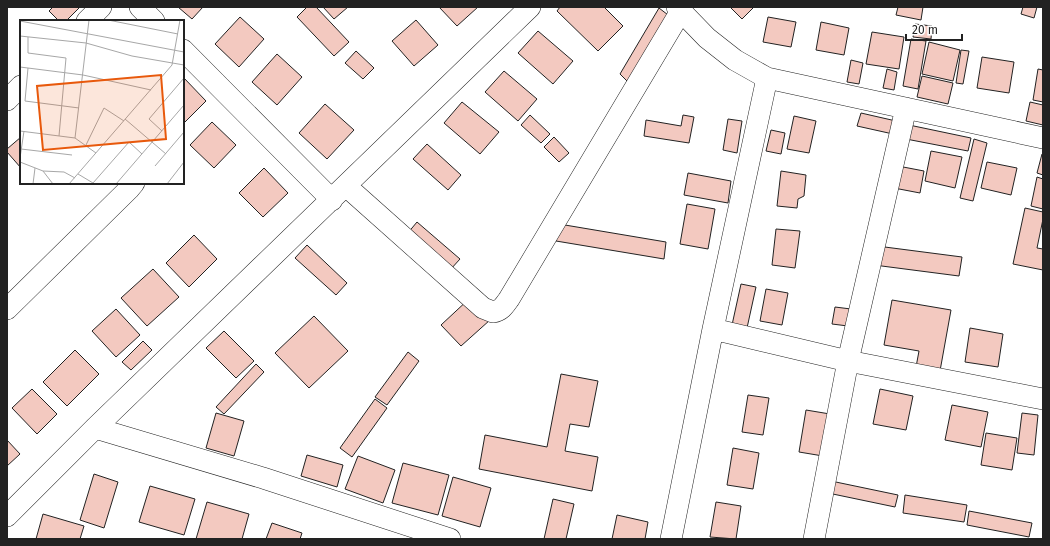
<svg xmlns="http://www.w3.org/2000/svg" width="1050" height="546" viewBox="0 0 1050 546" font-family="'Fira Sans',sans-serif">
  <rect width="100%" height="100%" fill="#fff"/>
  <path fill="#f3c9c0" stroke="#222" d="M53,7h27l-14,14h-7l-10,-10z
    M178,7h25l-11,12z
    M307,7h9l33,35 -15,14 -37,-39z
    M323,7h25l-14,12z
    M439,7h39l-21,19z
    M560,7h44l19,19 -25,25 -41,-40z
    M730,7h24l-12,12z
    M898,7h25l-2,13 -25,-5z
    M1023,7h14l-3,11 -13,-4z
    M659,8l13,10 -40,68 -12,-12z
    M240,17l24,22 -25,28 -24,-23z
    M768,17l28,5 -5,25 -28,-5z
    M416,20l22,25 -24,21 -22,-25z
    M821,22l28,6 -5,27 -28,-5z
    M915,24l17,2 -1,13 -18,-2z
    M538,31l35,30 -20,23 -35,-31z
    M872,32l32,5 -5,32 -33,-5z
    M911,39l15,2 -8,48 -15,-3z
    M929,42l31,8 -7,31 -31,-7z
    M961,50l8,1 -6,33 -7,-1z
    M356,51l18,17 -11,11 -18,-16z
    M277,54l25,23 -25,28 -25,-23z
    M982,57l32,5 -5,31 -32,-5z
    M851,60l12,3 -4,21 -12,-2z
    M887,69l10,3 -3,18 -11,-2z
    M1038,69l5,1v32l-10,-2z
    M504,71l33,28 -19,22 -33,-29z
    M922,76l31,7 -5,21 -31,-7z
    M183,77l23,24 -23,23z
    M462,102l37,30 -19,22 -36,-31z
    M1030,102l13,3v20l-17,-4z
    M325,104l29,26 -27,29 -28,-26z
    M861,113l35,8 -3,13 -36,-8z
    M530,115l20,19 -9,9 -20,-18z
    M683,115l11,2 -5,26 -45,-7 2,-16 35,6z
    M794,116l22,5 -7,32 -22,-4z
    M728,119l14,2 -5,32 -14,-3z
    M212,122l24,23 -22,23 -24,-23z
    M909,125l62,13 -3,13 -62,-12z
    M771,130l14,3 -4,21 -15,-3z
    M21,137v31l-14,-16v-3z
    M554,137l15,16 -10,9 -15,-15z
    M974,139l13,4 -14,58 -13,-3z
    M427,144l34,31 -13,15 -35,-31z
    M931,151l31,6 -7,31 -30,-7z
    M1042,154h1v21l-6,-2z
    M987,162l30,6 -6,27 -30,-7z
    M898,166l26,5 -4,22 -26,-5z
    M264,168l24,25 -25,24 -24,-24z
    M781,171l25,4 -2,21 -6,3 -1,9 -20,-2z
    M688,173l43,8 -3,22 -44,-8z
    M1037,177l6,2v30l-12,-3z
    M687,204l28,5 -7,40 -28,-5z
    M1025,208l18,4v7l-6,29 6,1v21l-30,-6z
    M417,222l43,37 -10,11 -43,-36z
    M559,224l107,18 -2,17 -108,-18z
    M776,229l24,2 -5,37 -23,-3z
    M194,235l23,24 -28,28 -23,-24z
    M307,245l40,38 -11,12 -41,-37z
    M877,246l85,11 -3,19 -85,-11z
    M153,269l26,28 -32,29 -26,-28z
    M741,284l15,3 -9,41 -15,-3z
    M766,289l22,4 -6,32 -22,-4z
    M470,298l20,22 -29,26 -20,-21z
    M892,300l59,10 -11,61 -24,-4 3,-16 -35,-6z
    M835,307l16,2 -3,17 -16,-2z
    M116,309l24,26 -24,22 -24,-26z
    M314,316l34,35 -39,37 -34,-35z
    M970,328l33,6 -5,33 -33,-5z
    M224,331l30,30 -18,17 -30,-30z
    M143,341l9,9 -21,20 -9,-8z
    M75,350l24,24 -32,32 -24,-24z
    M408,352l11,9 -32,44 -12,-8z
    M256,364l8,8 -40,42 -8,-7z
    M561,374l37,7 -9,46 -19,-3 -5,27 33,6 -6,34 -113,-22 6,-34 62,12z
    M32,389l25,25 -20,20 -25,-26z
    M880,389l33,7 -7,34 -33,-6z
    M748,395l21,3 -6,37 -21,-3z
    M375,399l12,9 -35,49 -12,-9z
    M952,405l36,7 -7,35 -36,-7z
    M806,410l24,4 -7,42 -24,-4z
    M216,413l28,8 -10,35 -28,-8z
    M1022,413l16,2 -4,40 -17,-2z
    M986,433l31,5 -5,32 -31,-5z
    M7,440l13,14 -13,12z
    M733,448l26,5 -6,36 -26,-4z
    M307,455l36,10 -6,22 -36,-11z
    M358,456l37,14 -12,33 -38,-14z
    M403,463l46,12 -11,40 -46,-12z
    M94,474l24,8 -14,46 -24,-8z
    M453,477l38,11 -11,39 -38,-11z
    M831,481l67,14 -3,12 -67,-14z
    M150,486l45,13 -11,36 -45,-13z
    M905,495l62,10 -3,17 -61,-9z
    M553,499l21,5 -8,35h-22z
    M207,502l42,12 -7,25h-46z
    M716,502l25,4 -5,33 -26,-2z
    M969,511l63,12 -3,14 -62,-12z
    M43,514l41,12 -4,13h-44z
    M617,515l31,7 -3,17h-33z
    M272,523l30,10 -2,6h-34z"/>
  <g fill="none" stroke-linecap="round" stroke-linejoin="round">
    <g stroke="#222" stroke-width="22">
      <path id="minor" d="M140,7l14,14
        M677,7l30,31 28,22 32,18 276,60
        M87,21l14,-14
        M183,50l149,150
        M7,100l14,-14
        M346,186l137,122 10,4c8,-1 11,-6 16,-13l172,-288
        M7,309l122,-120 5,-6
        M713,329l135,32 195,38
        M95,428l168,50 187,61
        M7,516l88,-88 435,-421
        M671,539l42,-210 54,-251
        M814,539l34,-178 58,-253"/>
    </g>
    <use href="#minor" stroke="#fff" stroke-width="21"/>
  </g>
  <g transform="translate(20 20)">
    <rect width="164" height="164" fill="#fff"/>
    <path fill="none" stroke="#a7a7a7" stroke-width="1" d="M88,0l70,14M0,1l164,31M0,16l66,7 46,13 52,9M8,17v16l38,5 -7,78M0,47l63,8 68,15M8,48l-3,33 54,7M105,99l41,35M0,111l55,7 21,15M142,111l-13,-12 35,-41M55,118l14,-118M66,125l18,-37 20,13M1,129l51,6M0,138l4,-27M0,142l23,9 10,13M135,146l29,-34M23,151l21,1 11,6M58,154l15,9 36,-41 13,12M13,164l2,-16M49,164l103,-119 8,-45M96,164l68,-79M147,164l17,-22"/>
    <path fill="#e8590c" fill-opacity="0.15" stroke="#e8590c" stroke-width="2" d="M141,55l5,64 -123,11 -6,-64z"/>
    <rect width="164" height="164" fill="none" stroke="#222" stroke-width="2"/>
  </g>
  <rect width="1050" height="546" fill="none" stroke="#222222" stroke-width="16"/>
  <path d="M906 34v6h56v-6" fill="none" stroke="#222222" stroke-width="2"/>
  <text x="912" y="34" font-size="12" fill="#222222" stroke="#ffffff" stroke-width="3" paint-order="stroke">20 m</text>
</svg>
